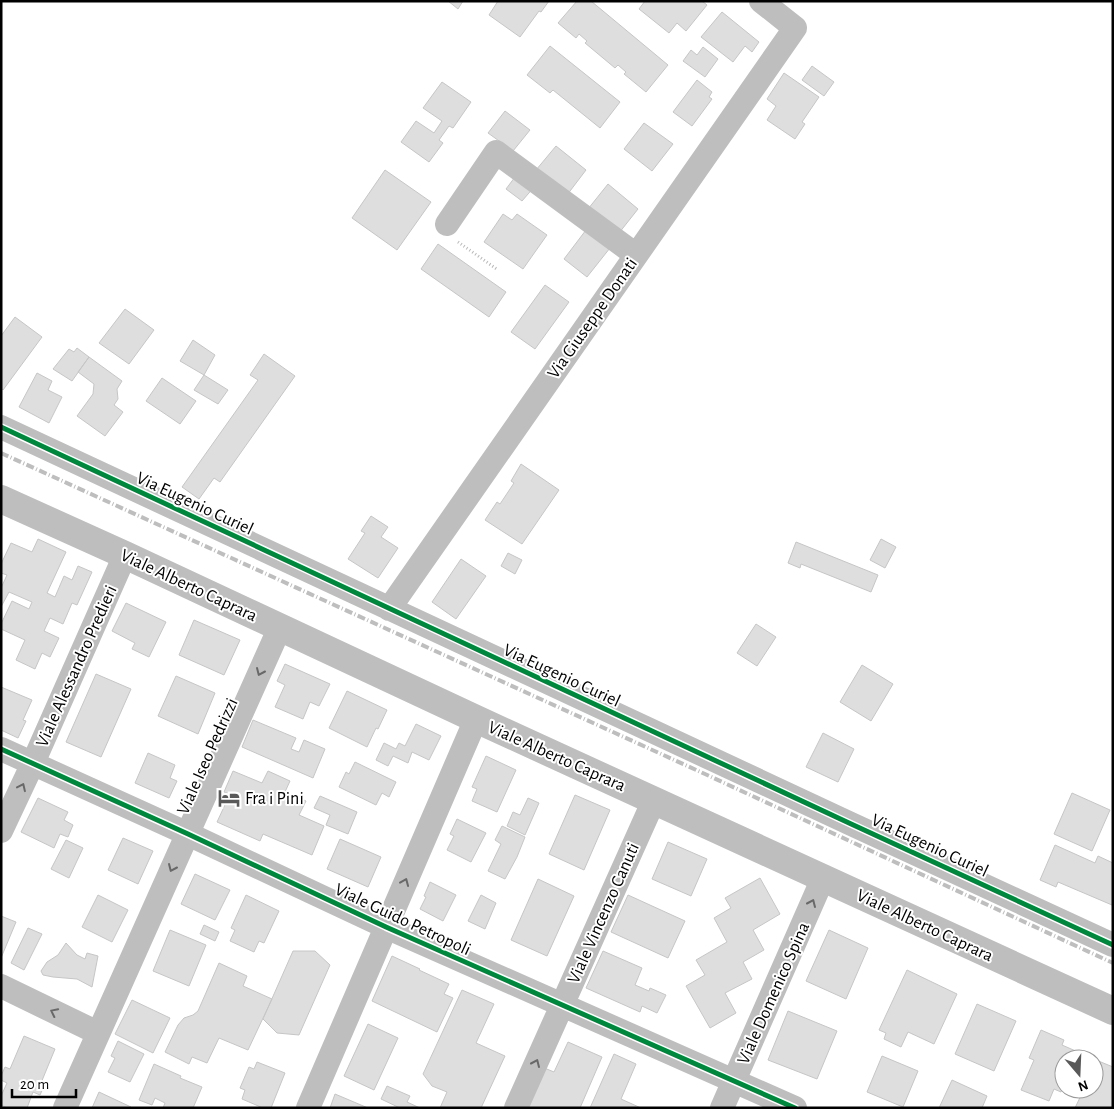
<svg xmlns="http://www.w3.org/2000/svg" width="1114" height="1109" viewBox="0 0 1114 1109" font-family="'Alegreya Sans',sans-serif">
  <rect width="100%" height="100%" fill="#fff"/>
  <path fill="#dedede" stroke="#c6c6c6" d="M448,1h15l-5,8z
    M498,1h51l-8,11 -2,-1 -19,26 -31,-22z
    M577,1h14l77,64 -22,27 -22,-18 2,-2 -8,-7 -3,3 -30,-25 2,-2 -8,-7 -3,4 -18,-15z
    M645,1h57l5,4 -21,26 -9,-8 -8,10 -30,-24z
    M722,12l37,30 -7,10 -7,-6 -12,16 -32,-25z
    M550,46l70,56 -20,26 -47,-38 -3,3 -23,-18z
    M703,47l15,12 -13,18 -22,-16 8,-11 6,5z
    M812,66l22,16 -10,14 -22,-16z
    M784,73l35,24 -17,25 3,2 -10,15 -28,-19 9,-14 -9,-7z
    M697,80l15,12 -3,5 3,2 -20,27 -19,-14z
    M442,82l29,20 -18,26 -4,-2 -10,14 4,3 -14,19 -28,-20 15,-21 18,12 8,-12 -19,-13z
    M505,111l25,19 -17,21 -25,-18z
    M644,123l29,21 -21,27 -28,-22z
    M556,146l30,24 -19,25 -31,-25z
    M385,170l46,32 -34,48 -45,-32z
    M518,173l17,13 -13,15 -16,-12z
    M608,184l30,25 -19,24 -31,-24z
    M503,214l9,6 5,-6 30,21 -24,34 -39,-27z
    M586,230l24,18 -23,29 -23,-18z
    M438,244l68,48 -17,25 -68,-48z
    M545,285l24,17 -34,47 -24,-17z
    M125,309l29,21 -25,34 -30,-21z
    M15,317l27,20 -39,53 -2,-2v-52z
    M193,340l22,15 -11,20 -24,-14z
    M77,348l12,9 -17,24 -19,-12 16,-20 5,3z
    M264,354l31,22 -75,106 -6,-4 -15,21 -17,-12 76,-107 -8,-5z
    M89,357l33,24 -5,8 1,10 -4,6 9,7 -18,24 -28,-20 16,-22 1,-10 -16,-12z
    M37,373l15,8 -4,9 14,7 -13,26 -30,-16z
    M204,375l24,15 -10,14 -24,-14z
    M162,378l34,23 -16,23 -34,-23z
    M521,464l38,26 -37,54 -37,-24 12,-18 3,2 14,-21 -3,-2z
    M371,516l17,11 -7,10 17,11 -20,30 -30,-19 17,-26 -4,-2z
    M38,539l28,13 -19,41 8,4 9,-21 8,4 6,-14 14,6 -15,33 -5,-2 -9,21 -13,-6 -6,13 15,7 -9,19 -8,-4 -7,16 -19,-9 9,-20 -24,-11v-5l11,-23 17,8 3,-7 -23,-10 -8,15v-19l6,-13 -6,-2v-9l10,-21 21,9z
    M881,539l15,8 -11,21 -15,-8z
    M796,542l82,33 -7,17 -70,-28 -1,4 -12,-5z
    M508,553l14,7 -7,14 -14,-8z
    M461,559l25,17 -30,43 -24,-17z
    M126,603l40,19 -17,35 -17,-8 3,-6 -23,-12z
    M194,620l46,20 -16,35 -45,-20z
    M756,624l20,13 -19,29 -20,-13z
    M285,664l45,20 -11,22 -9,-4 -7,17 -28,-12 10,-22 -8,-4z
    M862,665l31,19 -22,37 -31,-19z
    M96,674l35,15 -30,68 -35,-15z
    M176,676l39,17 -17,41 -40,-18z
    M1,687l31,13 -9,20 3,1 -8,17 -17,-8z
    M347,691l40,19 -9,19 -2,-1 -9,19 -38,-19z
    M253,720l43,18 -5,11 8,3 5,-12 21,9 -12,29 -71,-31z
    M416,724l25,12 -12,24 -17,-8 -4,11 -15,-7 -5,10 -12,-6 8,-17 12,6 3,-6 6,3z
    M823,733l31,16 -16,33 -32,-15z
    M148,753l27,12 -5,13 7,3 -8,17 -34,-15z
    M486,756l30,14 -19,42 -25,-11 5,-12 -5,-2z
    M355,762l41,20 -7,15 -7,-4 -6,12 -37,-18 7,-15 3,2z
    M233,771l29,12 6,-12 22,10 -5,11 21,9 -7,14 25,11 -12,29 -49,-21 -3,7 -43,-19 13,-28 -6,-2z
    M1072,793l38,17 -18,41 -38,-17z
    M575,795l35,15 -26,60 -35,-16z
    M320,796l37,16 -9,22 -22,-9 4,-10 -16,-7z
    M38,798l30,14 -4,8 9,5 -5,12 -8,-3 -6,14 -33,-16z
    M528,798l11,5 -14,32 -18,-9 6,-14 7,3z
    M457,819l29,14 -15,29 -24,-12 7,-14 -4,-2z
    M502,826l23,11 -8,20 -12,22 -17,-8 13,-27 -6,-4z
    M123,838l30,13 -15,33 -30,-14z
    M340,839l41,18 -13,30 -41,-18z
    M66,840l17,8 -14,30 -18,-9z
    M668,842l39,17 -16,37 -39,-17z
    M1055,845l40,18 3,-7 15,7v39l-1,3 -54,-23 -2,5 -16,-7z
    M195,874l35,16 -15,30 -34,-16z
    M760,878l20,36 -27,16 11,20 -21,12 9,17 -27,14 11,20 -26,15 -24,-42 19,-11 -9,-15 31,-18 -13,-24 17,-10 -6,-10z
    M538,879l36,17 -27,60 -36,-16z
    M430,882l26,13 -13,26 -23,-12 6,-12 -2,-1z
    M98,895l30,15 -16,32 -30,-15z
    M246,895l33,16 -15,32 -5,-2 -5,11 -24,-11 5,-11 -4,-2z
    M481,895l15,8 -11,26 -17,-8z
    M628,895l57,26 -17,37 -57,-26z
    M1,916l15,6 -15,36z
    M204,925l15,7 -4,9 -15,-7z
    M28,928l14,6 -18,36 -13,-7z
    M170,930l36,15 -17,41 -36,-15z
    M829,930l39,18 -22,51 -40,-18z
    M66,943l11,12 8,4 2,-6 11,3 -6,31 -15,-8 -24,-2 -10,-2 -2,-4 6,-9 11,-7z
    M293,951h22l15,14 -31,70 -22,-2 -14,-14z
    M603,951l39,17 -7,17 14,6 1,-3 16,7 -9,18 -15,-7 -2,6 -54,-24z
    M392,956l28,13 -1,1 30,14 -5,10 9,4 -16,34 -65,-31z
    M219,963l28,13 -4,10 29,13 -24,51 -29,-12 -12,25 -15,-6 -3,7 -24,-12 13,-27 6,-7 9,-3 5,-4z
    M907,970l50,24 -23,50 -26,-12 -7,15 -17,-8 2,-6 -7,-3z
    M462,990l32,14 -18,39 29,13 -24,52h-41l7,-16 -15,-6 -9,-12z
    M132,1000l38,18 -17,35 -38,-19z
    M977,1004l39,17 -22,50 -39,-17z
    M788,1011l49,20 -20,48 -49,-19z
    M368,1024l30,14 -24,52 -30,-14z
    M1041,1030l23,10 -2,5 16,7 -3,7h-11v25l-3,8 -7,-3 -5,12 -28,-11 13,-30 -5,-2z
    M24,1036l31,13 -14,34 4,1 -5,11 -7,-3 -6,16h-20l-6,-3v-9l6,-13 -6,-3v-4l4,-9 5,2z
    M118,1041l26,13 -14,28 -22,-10 7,-14 -4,-2z
    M568,1042l34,15 -22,51h-56l18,-41 12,5z
    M614,1054l22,10 -15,35 20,9h-51z
    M882,1056l36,15 -15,36 -36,-15z
    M1096,1060l17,7v41h-38l9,-19h10v-24z
    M257,1062l28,11 -14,35h-8l-21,-9 3,-9 -5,-2 9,-21 5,2z
    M154,1064l27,12 -1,2 22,9 -9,21h-30l2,-5 -10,-5 -3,7 -13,-5z
    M952,1080l35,16 -5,12h-43z
    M387,1086l23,10 -3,6 13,6h-20l-19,-9z
    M99,1092l32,15 -1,1h-38z
    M335,1094l33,14h-38z"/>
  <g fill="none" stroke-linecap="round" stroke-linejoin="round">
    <path stroke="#b9b9b9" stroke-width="3" stroke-dasharray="1 2.5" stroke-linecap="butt" d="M458,242l40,28"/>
    <path stroke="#bebebe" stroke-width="24" d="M447,224l49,-72 140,103
      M1,427l848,396 264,122
      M389,609l406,-581 -34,-27
      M1,749l187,85 198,93 409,181
      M1,831l32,-68 92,-208
      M1,986l97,47
      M65,1108l215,-481
      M308,1108l168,-389
      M516,1108l138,-308
      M722,1108l101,-230"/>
    <path stroke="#bebebe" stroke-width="28" d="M1,499l124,56 351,164 637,292"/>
    <path stroke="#bebebe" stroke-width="4" stroke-dasharray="8 2.5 1 2.5" stroke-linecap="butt" d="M1,453l704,321 408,189"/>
    <g stroke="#fff" stroke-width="8">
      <path id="cycleway" d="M1,427l848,396 264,122
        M1,749l187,85 198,93 409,181"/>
    </g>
    <use href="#cycleway" stroke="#00873e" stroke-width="5"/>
  </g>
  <defs><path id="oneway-chevron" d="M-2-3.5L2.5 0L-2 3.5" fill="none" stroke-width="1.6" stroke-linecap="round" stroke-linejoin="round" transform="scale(1.25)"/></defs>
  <g stroke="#686868">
    <use href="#oneway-chevron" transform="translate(260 672) rotate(114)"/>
    <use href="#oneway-chevron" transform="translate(22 787) rotate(-65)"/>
    <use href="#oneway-chevron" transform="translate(172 868) rotate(114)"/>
    <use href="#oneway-chevron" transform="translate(405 882) rotate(-67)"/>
    <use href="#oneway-chevron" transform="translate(812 903) rotate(-66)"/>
    <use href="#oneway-chevron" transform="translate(54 1012) rotate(-154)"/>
    <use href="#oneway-chevron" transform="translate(536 1063) rotate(-66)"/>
  </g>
  <defs>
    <g id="hotel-bare" transform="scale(1.725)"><path d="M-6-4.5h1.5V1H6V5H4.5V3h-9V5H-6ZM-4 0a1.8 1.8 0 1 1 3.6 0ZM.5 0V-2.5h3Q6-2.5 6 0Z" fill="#595959" stroke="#fff" stroke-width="2.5" paint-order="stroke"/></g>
  </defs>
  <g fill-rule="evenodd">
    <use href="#hotel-bare" x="229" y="798"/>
  </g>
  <g text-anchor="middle" stroke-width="4" stroke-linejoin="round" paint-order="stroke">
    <g font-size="18" fill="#000" stroke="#fff">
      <text transform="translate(592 318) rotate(-55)" y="6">Via Giuseppe Donati</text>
      <text transform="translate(195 503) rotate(25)" y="6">Via Eugenio Curiel</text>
      <text transform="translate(189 585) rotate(25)" y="6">Viale Alberto Caprara</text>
      <text transform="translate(76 666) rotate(-66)" y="6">Viale Alessandro Predieri</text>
      <text transform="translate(562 675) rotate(25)" y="6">Via Eugenio Curiel</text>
      <text transform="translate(207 756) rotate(-66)" y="6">Viale Iseo Pedrizzi</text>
      <text transform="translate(557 756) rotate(24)" y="6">Viale Alberto Caprara</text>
      <text transform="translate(930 845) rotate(25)" y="6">Via Eugenio Curiel</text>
      <text transform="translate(603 913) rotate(-66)" y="6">Viale Vincenzo Canuti</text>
      <text transform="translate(403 919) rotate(25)" y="6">Viale Guido Petropoli</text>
      <text transform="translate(925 925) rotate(25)" y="6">Viale Alberto Caprara</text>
      <text transform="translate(773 993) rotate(-66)" y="6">Viale Domenico Spina</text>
    </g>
    <g font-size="18" fill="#000" stroke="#fff" text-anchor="start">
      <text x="245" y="804">Fra i Pini</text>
    </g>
  </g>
  <rect width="1114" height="1109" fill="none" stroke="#000000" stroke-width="5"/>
  <g transform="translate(1079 1074) rotate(161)"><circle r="24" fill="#ffffff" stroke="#999999"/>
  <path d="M0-4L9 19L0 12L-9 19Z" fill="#595959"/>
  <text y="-8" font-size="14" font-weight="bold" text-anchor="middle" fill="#000000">N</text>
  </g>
  <path d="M12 1089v8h64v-8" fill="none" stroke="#000000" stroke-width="2.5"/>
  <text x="20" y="1089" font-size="15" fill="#000000" stroke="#ffffff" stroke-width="4" paint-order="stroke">20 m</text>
</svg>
